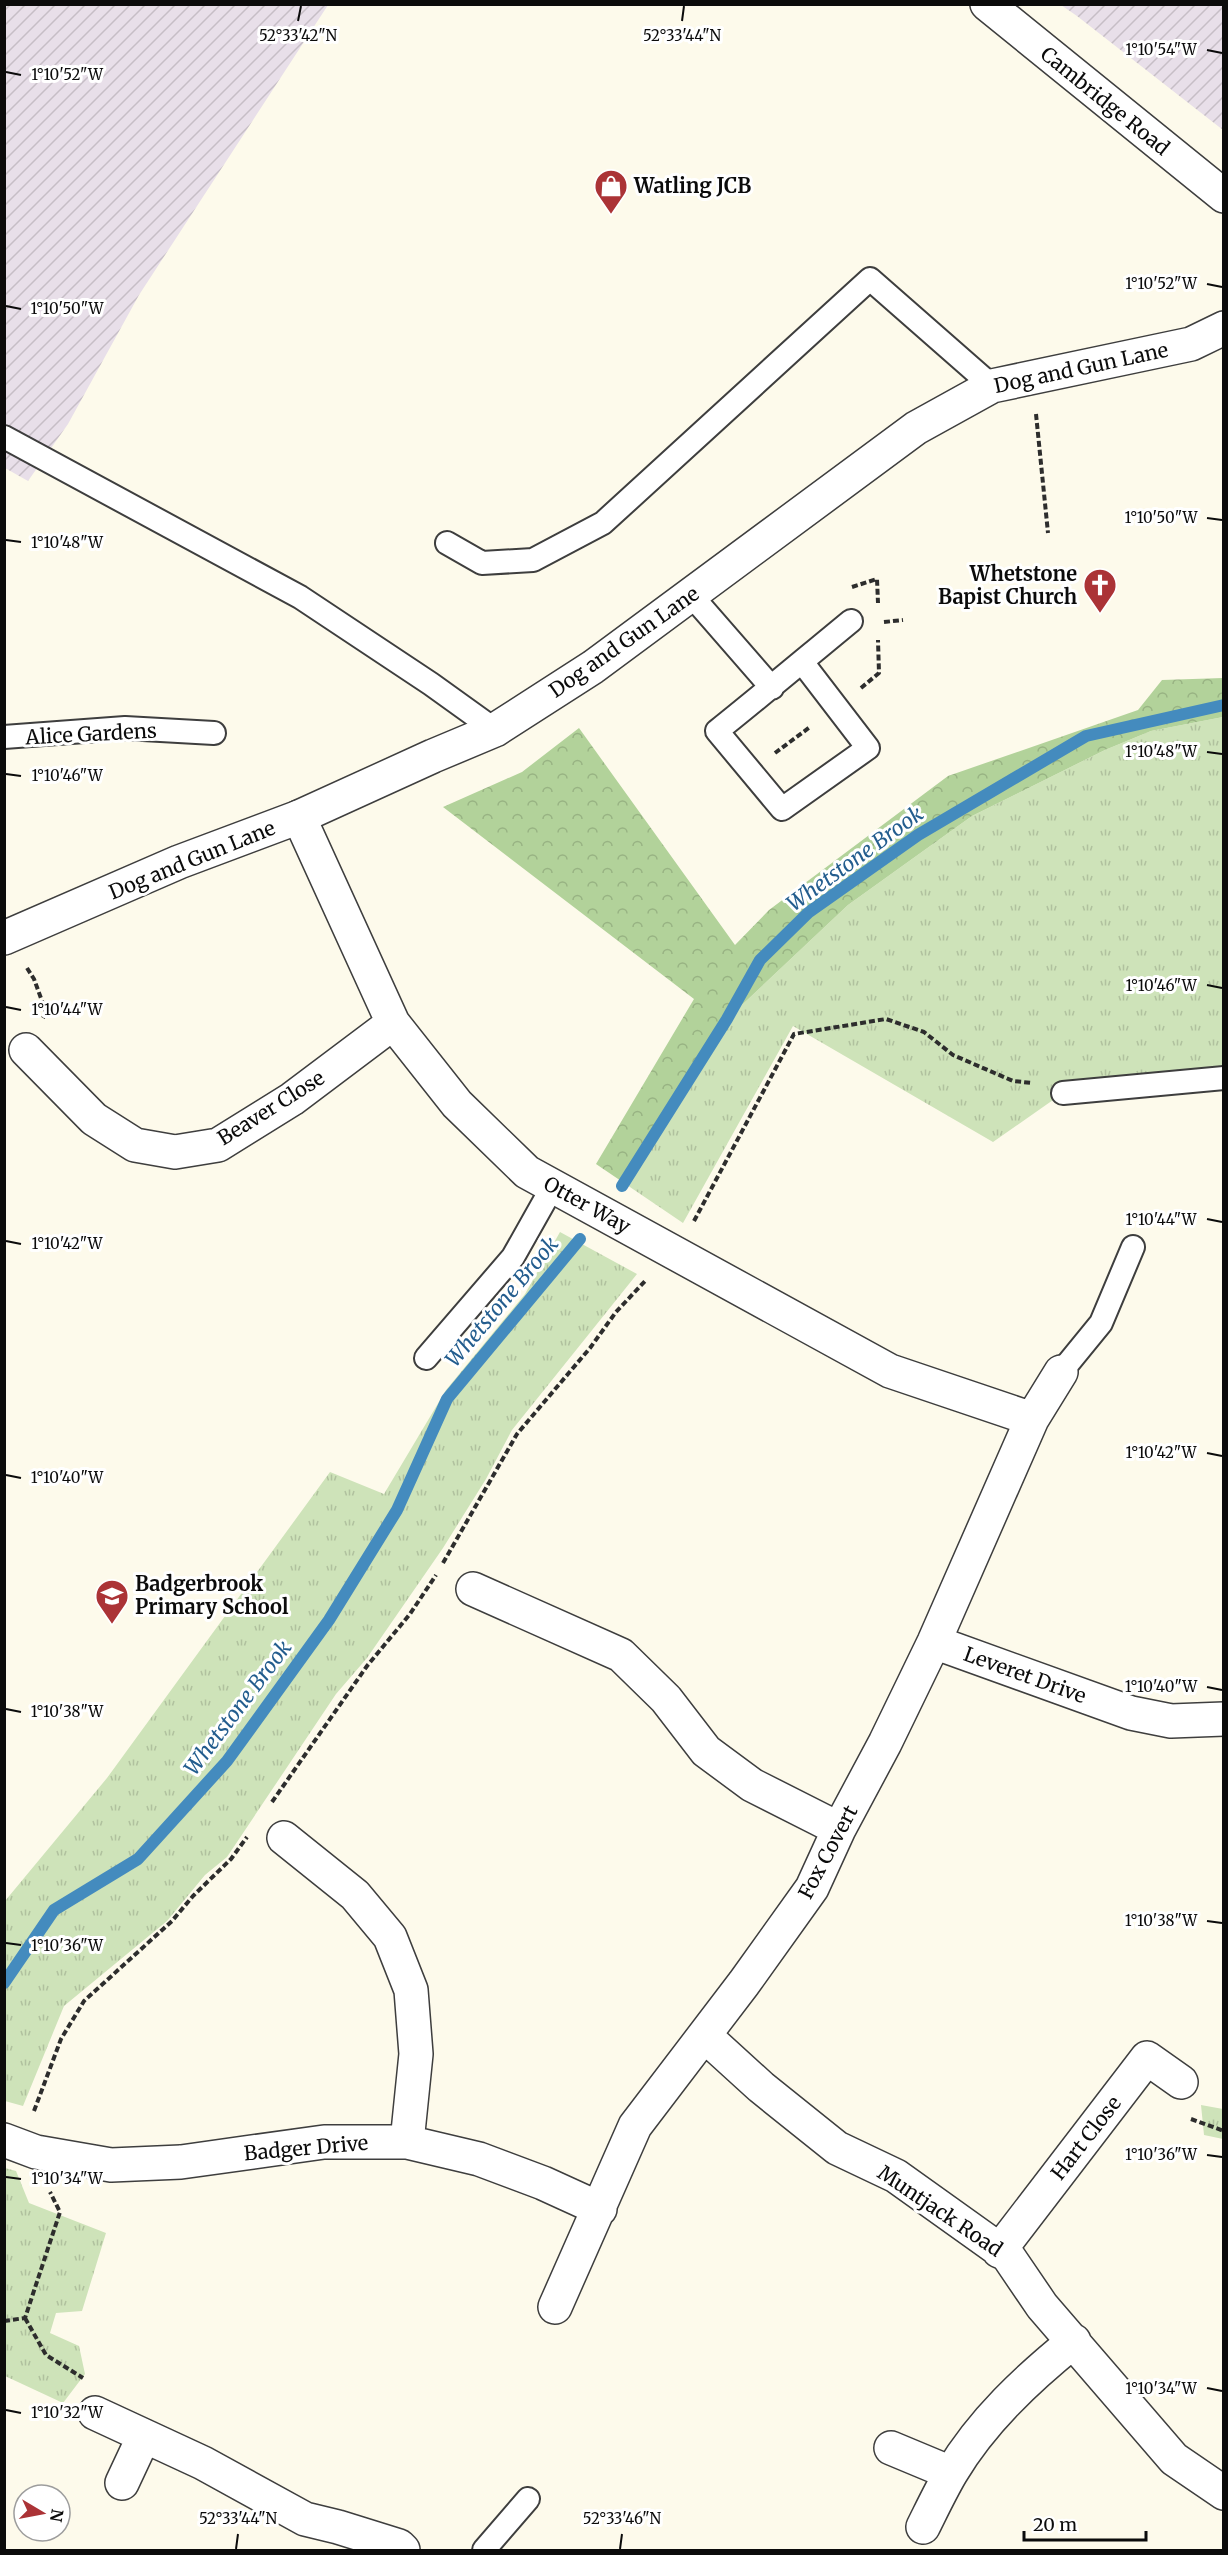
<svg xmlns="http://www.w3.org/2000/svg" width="1228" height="2555" viewBox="0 0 1228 2555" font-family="Merriweather,serif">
  <defs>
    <pattern id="industrial-furrows" width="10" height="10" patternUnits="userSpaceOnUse" patternTransform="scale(1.5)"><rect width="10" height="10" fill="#e8dfe9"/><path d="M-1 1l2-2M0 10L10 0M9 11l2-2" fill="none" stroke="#c6bec6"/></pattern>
    <pattern id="grass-tufts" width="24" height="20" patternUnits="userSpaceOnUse" patternTransform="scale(1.5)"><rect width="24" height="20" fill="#cee3b9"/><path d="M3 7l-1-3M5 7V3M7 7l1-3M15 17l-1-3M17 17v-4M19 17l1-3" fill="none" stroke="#b0c19e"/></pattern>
    <pattern id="forest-crowns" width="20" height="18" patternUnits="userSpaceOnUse" patternTransform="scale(1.5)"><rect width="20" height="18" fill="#b2d29a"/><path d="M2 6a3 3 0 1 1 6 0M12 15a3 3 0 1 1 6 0" fill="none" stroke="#98b383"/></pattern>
  </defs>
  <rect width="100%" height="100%" fill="#fdfaeb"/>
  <path fill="url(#industrial-furrows)" d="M5,5h323l-189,290 -71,129 -40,57 -23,-13z
    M1061,5h162v125l-146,-114z"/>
  <path fill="url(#grass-tufts)" d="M1223,717v361l-160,15 -70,49 -200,-116 -110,197 -59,-40 103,-164 121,-114 124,-89 133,-66 46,-19z
    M560,1232l77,42 -125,156 -26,49 -43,69 -76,110 -31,36 -109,163 -22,18 -38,46 -103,85 -41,100 -18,-5v-200l102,-123 223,-306 54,22 62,-104 79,-96z
    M1201,2105l22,4v30l-19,-4z
    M5,2168l11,3 13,32 77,30 -24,78 -26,2 -6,20 29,13 6,28 -22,29 -58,-27z"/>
  <path fill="url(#forest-crowns)" d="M1223,678v39l-72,14 -46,19 -133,66 -124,89 -121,114 -103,164 -28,-19 98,-165 -251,-192 79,-35 57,-44 156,217 34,-35 179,-134 190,-66 24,-30z"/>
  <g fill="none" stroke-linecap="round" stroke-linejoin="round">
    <path stroke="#448bbe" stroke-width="12" d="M622,1186l105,-167 33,-59 49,-48 109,-77 168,-99 138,-31
      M4,1983l50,-73 84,-51 89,-98 102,-141 68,-110 50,-111 133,-160"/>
    <g stroke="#3e3e3e" stroke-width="26">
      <path id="service" d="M4,437l296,160 131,87 64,46
        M447,543l35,20 51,-3 70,-37 267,-244 122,107
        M691,595l81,93
        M802,662l66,86 -86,61 -65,-78c45,-36 89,-73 134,-110
        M4,737l121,-9 89,5
        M1063,1093l161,-15
        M426,1358l87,-101 40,-71
        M1061,1372l40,-49 32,-76
        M484,2550l44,-51"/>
    </g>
    <g stroke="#3e3e3e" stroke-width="36">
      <path id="minor" d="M299,817l94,206 64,81 70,68 363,199 142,48
        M26,1050l68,69 41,26 40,7 43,-7 74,-46 101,-76
        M473,1589l148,66 45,44 40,52 46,34 87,44
        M934,1642l197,71 40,8 53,-2
        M284,1838l71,57 35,42 21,53 5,64 -9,88
        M705,2036l56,51 76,61 59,28 112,80 34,50 132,153 50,34
        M4,2140l32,12 75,13 70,-3 143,-20h83l72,17 64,24 57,26
        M999,2251l148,-193 34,24
        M555,2307l80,-181 109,-143 68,-95 27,-59 46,-86 49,-101 98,-223 29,-47
        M95,2413l108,50 102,56 33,8 61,19 4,4
        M891,2448l60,25
        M122,2483l22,-47
        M923,2527c9,-18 18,-37 28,-54 31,-52 76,-94 123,-132"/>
    </g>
    <g stroke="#3e3e3e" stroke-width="36">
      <path id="tertiary" d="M987,4l237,192
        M4,938l175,-76 120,-45 134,-61 62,-26 98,-63 323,-239 76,-42 199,-42 33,-16"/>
    </g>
    <path stroke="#2d2d2d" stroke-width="4" stroke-dasharray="6 3" stroke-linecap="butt" d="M1036,414l12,119
      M852,587l25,-8 1,24
      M884,622l19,-2
      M861,688l18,-15 -1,-33
      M775,753l35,-26
      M27,968l7,11 12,33 -3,6
      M694,1221l100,-187 92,-15 38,13 29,23 60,26 19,2
      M443,1563l74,-129 73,-86 26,-36 30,-32
      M272,1802l95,-136 43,-52 26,-39
      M34,2111l27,-72 23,-38 88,-80 21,-25 38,-37 16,-22
      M1191,2119l33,12
      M25,2318l21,37 37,23
      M4,2321l21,-3 35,-106 -10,-20"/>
    <use href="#service" stroke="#fff" stroke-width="22"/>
    <use href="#minor" stroke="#fff" stroke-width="33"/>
    <use href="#tertiary" stroke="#fff" stroke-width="33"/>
  </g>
  <path fill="none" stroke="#0b0b0b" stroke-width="2" d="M298,21l3,-15M682,21l2,-15M1207,50l15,3M6,72l15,3M1207,284l15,3M6,306l15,3M1207,518l15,2M6,540l15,2M1207,752l15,2M6,774l15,2M1207,985l15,3M6,1007l15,3M1207,1219l15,3M6,1241l15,3M1207,1453l15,3M6,1475l15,3M1207,1687l15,3M6,1709l15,3M1207,1921l15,2M6,1943l15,2M1207,2155l15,2M6,2177l15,2M1207,2388l15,3M6,2410l15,3M236,2549l2,-15M620,2549l2,-15"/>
  <defs>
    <g id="shop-pin" transform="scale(1.725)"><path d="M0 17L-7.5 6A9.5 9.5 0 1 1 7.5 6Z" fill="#ab3336" stroke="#fff"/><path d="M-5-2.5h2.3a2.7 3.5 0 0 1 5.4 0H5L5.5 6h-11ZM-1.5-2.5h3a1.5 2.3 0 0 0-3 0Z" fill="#fff"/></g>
    <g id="church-pin" transform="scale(1.725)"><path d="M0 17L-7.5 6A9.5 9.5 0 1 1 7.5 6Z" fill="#ab3336" stroke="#fff"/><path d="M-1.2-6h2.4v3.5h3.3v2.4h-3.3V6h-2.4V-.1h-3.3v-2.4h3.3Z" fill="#fff"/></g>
    <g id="school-pin" transform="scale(1.725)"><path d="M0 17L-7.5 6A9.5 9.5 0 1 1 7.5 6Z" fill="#ab3336" stroke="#fff"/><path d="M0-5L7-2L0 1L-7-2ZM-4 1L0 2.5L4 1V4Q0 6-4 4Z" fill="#fff"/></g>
  </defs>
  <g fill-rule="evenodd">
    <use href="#shop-pin" x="611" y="186"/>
    <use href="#church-pin" x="1100" y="585"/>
    <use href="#school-pin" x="112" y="1596"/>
  </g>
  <g text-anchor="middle" stroke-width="6" stroke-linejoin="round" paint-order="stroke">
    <g font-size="20" fill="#0b0b0b" stroke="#fff">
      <text transform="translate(1105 101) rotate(39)" y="7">Cambridge Road</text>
      <text transform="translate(1081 368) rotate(-12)" y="7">Dog and Gun Lane</text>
      <text transform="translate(624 642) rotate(-35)" y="7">Dog and Gun Lane</text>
      <text transform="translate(91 734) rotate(-3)" y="7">Alice Gardens</text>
      <text transform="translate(192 860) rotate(-22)" y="7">Dog and Gun Lane</text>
      <text transform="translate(271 1108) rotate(-32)" y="7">Beaver Close</text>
      <text transform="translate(587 1205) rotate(29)" y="7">Otter Way</text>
      <text transform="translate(1025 1675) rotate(20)" y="7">Leveret Drive</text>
      <text transform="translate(828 1852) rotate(-62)" y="7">Fox Covert</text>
      <text transform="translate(1086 2138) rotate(-52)" y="7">Hart Close</text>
      <text transform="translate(306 2148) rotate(-5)" y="7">Badger Drive</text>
      <text transform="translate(940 2211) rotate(34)" y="7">Muntjack Road</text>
    </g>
    <g font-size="20" font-weight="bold" fill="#0b0b0b" stroke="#fff" text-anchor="start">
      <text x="634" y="193">Watling JCB</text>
      <text x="1077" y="581" text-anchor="end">Whetstone<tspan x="1077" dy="23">Bapist Church</tspan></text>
      <text x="135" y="1591">Badgerbrook<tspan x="135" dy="23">Primary School</tspan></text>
    </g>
    <g font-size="21" font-style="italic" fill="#235d8e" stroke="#fff">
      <text transform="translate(855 859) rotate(-36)" y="7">Whetstone Brook</text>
      <text transform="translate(502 1302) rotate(-50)" y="7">Whetstone Brook</text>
      <text transform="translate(238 1708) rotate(-53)" y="7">Whetstone Brook</text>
    </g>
  </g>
  <g font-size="15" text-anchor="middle" fill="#0b0b0b" stroke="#fff" stroke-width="6" stroke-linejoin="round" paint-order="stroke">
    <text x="682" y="41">52°33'44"N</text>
    <text x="298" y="41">52°33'42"N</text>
    <text x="1161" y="55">1°10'54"W</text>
    <text x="67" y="80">1°10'52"W</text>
    <text x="1161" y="289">1°10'52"W</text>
    <text x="67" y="314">1°10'50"W</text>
    <text x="1161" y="523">1°10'50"W</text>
    <text x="67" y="548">1°10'48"W</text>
    <text x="1161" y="757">1°10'48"W</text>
    <text x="67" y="781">1°10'46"W</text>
    <text x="1161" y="991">1°10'46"W</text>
    <text x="67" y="1015">1°10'44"W</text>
    <text x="1161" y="1225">1°10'44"W</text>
    <text x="67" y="1249">1°10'42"W</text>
    <text x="1161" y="1458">1°10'42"W</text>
    <text x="67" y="1483">1°10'40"W</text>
    <text x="1161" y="1692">1°10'40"W</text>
    <text x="67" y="1717">1°10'38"W</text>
    <text x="1161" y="1926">1°10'38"W</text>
    <text x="67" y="1951">1°10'36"W</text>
    <text x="1161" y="2160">1°10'36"W</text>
    <text x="67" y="2184">1°10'34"W</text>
    <text x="1161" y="2394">1°10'34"W</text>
    <text x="67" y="2418">1°10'32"W</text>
    <text x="238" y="2524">52°33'44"N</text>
    <text x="622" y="2524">52°33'46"N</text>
  </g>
  <rect width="1228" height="2555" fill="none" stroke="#0b0b0b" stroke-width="12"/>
  <g transform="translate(42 2513) rotate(100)"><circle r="28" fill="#ffffff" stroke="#9d9d9d" stroke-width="1.5"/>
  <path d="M0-4.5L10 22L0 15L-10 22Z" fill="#ab3336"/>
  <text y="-9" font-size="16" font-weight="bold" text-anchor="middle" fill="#0b0b0b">N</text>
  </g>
  <path d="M1024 2531v9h122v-9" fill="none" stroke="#0b0b0b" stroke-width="3"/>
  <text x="1033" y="2531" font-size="18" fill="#0b0b0b" stroke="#ffffff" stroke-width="4.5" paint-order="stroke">20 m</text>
</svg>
